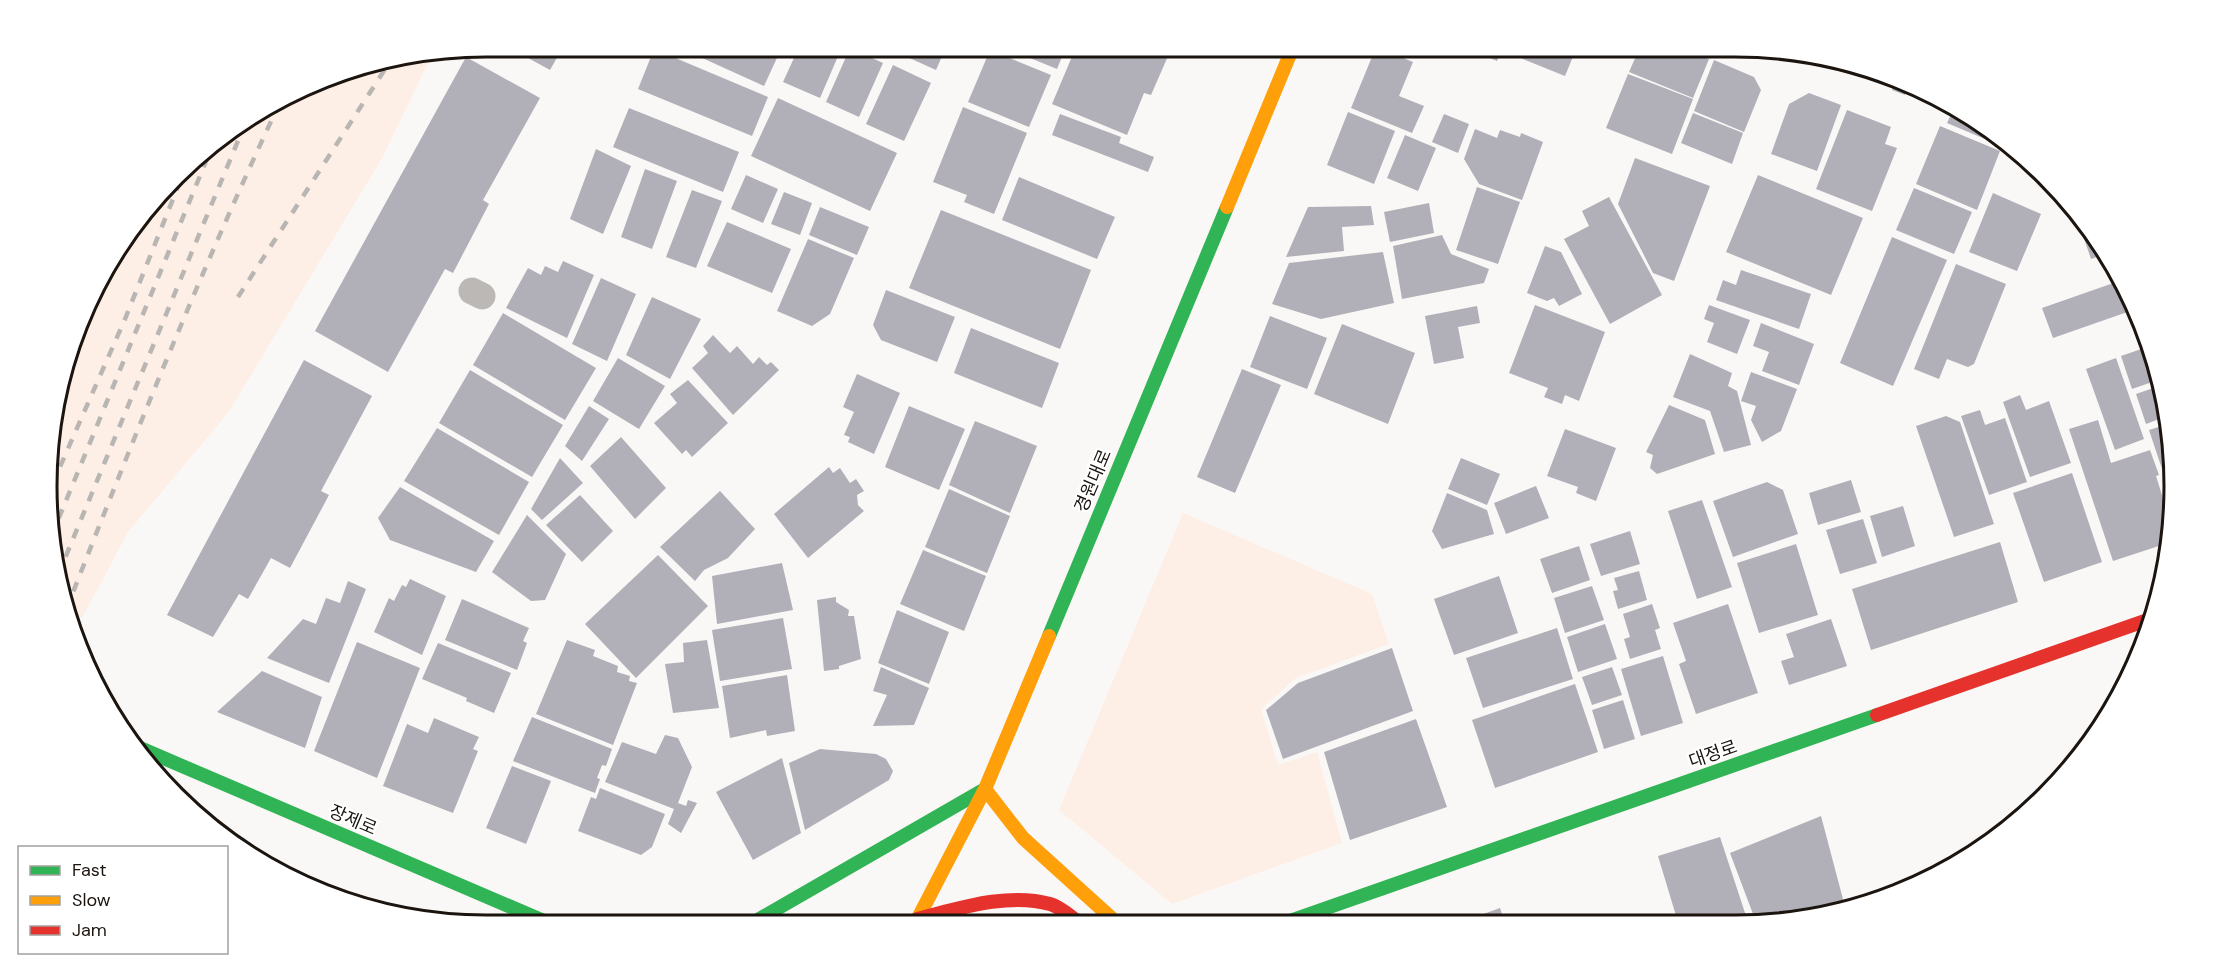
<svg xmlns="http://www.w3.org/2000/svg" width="2221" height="972" viewBox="0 0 2221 972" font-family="'DM Sans','Noto Sans KR',sans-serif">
  <rect width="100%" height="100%" fill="#faf8f6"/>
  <path fill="#fdefe6" d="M432,55l-51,105 -153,253 -100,119 -46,86 -16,-7 -16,-67 5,-143 50,-134 91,-112 71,-50 77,-35z
    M1183,513l189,81 17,50 -93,34 -35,31 17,56 39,-13 25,91 -170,61 -113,-94z"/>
  <path fill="#b1afb8" d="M508,47h55l-13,23z
    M678,47h104l-18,39z
    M799,47h43l-22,51 -37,-16z
    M898,47h48l-10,23 -40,-18z
    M1003,47h63l-9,22z
    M1076,47h96l-21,48 -7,-2 -17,42 -75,-31z
    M1376,47l37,15 -14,34 25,10 -12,27 -61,-25z
    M1463,47h40l-6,14z
    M1523,47h54l-12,29 -47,-19z
    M1640,47h39l30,12 -16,39 -64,-26z
    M850,48l33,15 -24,54 -33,-15z
    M654,49l114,48 -16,39 -114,-47z
    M990,50l61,25 -22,52 -61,-25z
    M466,57l74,41 -57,102 6,4 -36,69 -8,-4 -57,103 -73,-41z
    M1714,60l40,17 7,13 -17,42 -50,-21z
    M1822,61l24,4 -3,6 -22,-8z
    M893,65l38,18 -27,58 -38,-17z
    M1861,67l16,3 39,18 -8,-1 -3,8 -13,-5 3,-9z
    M1628,74l65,25 -21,55 -66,-26z
    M1809,93l32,12 -24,66 -46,-17 18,-50z
    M778,98l119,55 -27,58 -119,-55z
    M1955,106l47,33 -3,6 -52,-22z
    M963,107l64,26 -33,81 -30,-12 3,-7 -34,-13z
    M629,108l110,44 -16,40 -110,-45z
    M1847,110l44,17 -6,17 12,4 -25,63 -56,-22z
    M1348,112l47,19 -21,53 -47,-19z
    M1693,113l50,20 -11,31 -51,-21z
    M1060,114l61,23 -2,6 35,14 -6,15 -96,-37z
    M1444,114l25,10 -11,29 -26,-11z
    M1940,126l60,25 -23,59 -61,-26z
    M1475,129l22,9 3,-8 20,7 1,-4 22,9 -21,58 -43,-16 -15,-25z
    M1405,135l31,13 -18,43 -31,-13z
    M596,149l35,17 -28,68 -33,-15z
    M1635,158l75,28 -36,95 -21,-8 -35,-69z
    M645,169l32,12 -25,68 -31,-12z
    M746,175l32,14 -15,34 -32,-14z
    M1758,175l105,43 -32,77 -105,-43z
    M1019,177l96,40 -18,42 -95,-39z
    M1477,187l43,15 -22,62 -42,-14z
    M1914,188l58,24 -18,42 -58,-24z
    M692,190l30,11 -26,67 -30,-11z
    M784,192l28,11 -12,32 -29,-11z
    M1993,193l48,21 -24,57 -48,-19z
    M1609,197l53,98 -52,29 -46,-85 25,-13 -7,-15z
    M1429,203l5,30 -44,9 -6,-30z
    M1371,206l3,19 -32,2 2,24 -58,6 22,-50z
    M820,207l49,20 -12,28 -48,-20z
    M2074,209l10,10 22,35 -15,5z
    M941,210l150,60 -31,79 -151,-61z
    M727,222l64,27 -19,44 -65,-27z
    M1442,235l9,19 38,15 -5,14 -82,16 -9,-53z
    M1892,237l55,23 -54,126 -53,-23z
    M808,239l46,19 -24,56 -18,12 -35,-15z
    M1545,246l16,6 21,42 -23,12 -5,-8 -7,3 -20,-8z
    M1383,252l11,51 -73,16 -49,-15 17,-41z
    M563,261l31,14 -27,63 -61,-30 22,-40 13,7 4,-9 13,6z
    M1956,264l50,20 -32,80 -6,3 -21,-8 -8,20 -25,-10z
    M1741,270l70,24 -12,35 -83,-29 7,-20 13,5z
    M601,278l35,16 -29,67 -35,-17z
    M2122,280l14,29 -83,29 -11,-30z
    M886,290l69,27 -18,45 -56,-22 -8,-15z
    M652,297l49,22 -31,60 -44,-24z
    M1535,305l70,27 -26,69 -14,-6 -3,9 -18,-7 4,-9 -39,-15z
    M1709,305l41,15 -13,34 -30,-12 7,-19 -10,-4z
    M1477,306l3,17 -22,4 6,31 -30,6 -9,-48z
    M503,313l93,55 -31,52 -92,-55z
    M1270,316l57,22 -20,51 -57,-22z
    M1761,323l53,21 -15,41 -37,-14 7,-19 -16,-6z
    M1342,324l73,29 -27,71 -74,-30z
    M971,328l88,35 -17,45 -88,-35z
    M713,335l17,18 7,-7 16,18 6,-7 8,8 4,-3 8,8 -46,45 -41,-47 16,-15 -5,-7z
    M2150,346l11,33 -29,10 -11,-33z
    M1690,354l42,19 -4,13 9,5 14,54 -27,7 -14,-41 -37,-14z
    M618,358l47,28 -26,43 -46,-28z
    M2116,358l28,81 -29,11 -29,-81z
    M304,360l68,36 -51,95 8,4 -39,73 -19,-10 -23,41 -9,-5 -26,43 -46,-22z
    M1242,369l39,16 -46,108 -38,-16z
    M470,370l93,55 -31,52 -93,-54z
    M1751,372l46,17 -16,42 -19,11 -11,-22 5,-14 -15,-5z
    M857,374l43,19 -26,61 -26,-12 2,-5 -6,-2 10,-23 -11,-5z
    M688,380l40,43 -36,34 -6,-7 -4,4 -28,-31 23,-20 -7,-9z
    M2162,385l5,31 -21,8 -10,-30z
    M2020,395l6,15 23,-9 22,62 -41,14 -27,-75z
    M1669,405l36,15 10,34 -58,20 -7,-6 3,-13 -7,-3z
    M589,406l20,13 -27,42 -17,-15z
    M909,406l56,23 -26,61 -54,-23z
    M1980,410l5,15 20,-7 22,64 -38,13 -28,-79z
    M1946,416l14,6 34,102 -40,13 -38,-111z
    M2098,420l13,43 39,-13 9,25 -3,1 15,48v18l-58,19 -44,-132z
    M975,421l62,25 -27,67 -61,-28z
    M2168,424l5,45 -10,3 -14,-42z
    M437,428l92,54 -30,53 -95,-54z
    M1565,429l51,19 -20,53 -20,-8 2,-6 -31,-11z
    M621,437l45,51 -31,31 -45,-53z
    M560,458l23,25 -41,37 -11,-11z
    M1461,458l39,16 -13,31 -39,-16z
    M829,467l4,6 7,-5 10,15 6,-4 8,12 -7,4 1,10 6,6 -56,47 -34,-44z
    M2072,473l30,89 -58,20 -31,-89z
    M2173,473l-1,23v1l-7,-21z
    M1851,480l10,32 -43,13 -9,-32z
    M1767,482l16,8 15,44 -65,23 -20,-56z
    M1536,486l13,32 -43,16 -12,-31z
    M400,487l94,54 -18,31 -86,-32 -12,-22z
    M949,489l61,27 -23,57 -62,-26z
    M720,491l35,38 -27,29 -24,12 -9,11 -35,-34z
    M1447,493l40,17 7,24 -52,15 -10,-18z
    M580,495l33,36 -31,31 -36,-37z
    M1702,500l30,87 -35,12 -29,-88z
    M1903,506l12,40 -33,11 -12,-41z
    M527,515l39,39 -21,46 -14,1 -39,-29z
    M1863,519l14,44 -37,11 -14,-44z
    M1630,531l10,33 -39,12 -11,-32z
    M2000,542l18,60 -147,48 -19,-61z
    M1796,544l22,71 -59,18 -22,-70z
    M1579,546l11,34 -38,13 -12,-34z
    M923,550l63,26 -22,55 -64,-27z
    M658,555l50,51 -72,72 -51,-54z
    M782,563l11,47 -76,14 -5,-48z
    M1639,571l8,29 -29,9 -5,-18 5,-1 -4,-12z
    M1499,576l19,57 -64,22 -20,-56z
    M410,579l36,17 -24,59 -48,-23 15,-34 5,3 8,-16 4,2z
    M348,581l18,8 -37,94 -62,-25 36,-39 13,5 10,-26 14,5z
    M1592,586l12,34 -39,13 -11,-35z
    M836,597v5l13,8 -1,6h6l7,43 -22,7v3l-15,2 -7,-71z
    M462,599l67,29 -6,13 4,2 -10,27 -72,-30z
    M1652,604l8,24 -5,2 6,19 -31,10 -6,-20 6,-2 -7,-23z
    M1728,604l30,89 -62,21 -17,-50 7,-3 -13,-38z
    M897,610l52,22 -20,52 -51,-21z
    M783,618l9,51 -72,12 -8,-51z
    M1831,619l16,47 -58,19 -8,-24 13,-4 -8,-23z
    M1605,624l12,35 -39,13 -11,-35z
    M1557,628l16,51 -90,29 -17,-50z
    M567,640l28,10 -2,6 25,10 -1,6 13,4 -1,5 8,2 -24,62 -77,-31z
    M707,640l12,68 -46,5 -8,-49 19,-2 -1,-19z
    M357,642l63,26 -43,110 -63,-27z
    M438,643l73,30 -17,40 -28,-12 1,-3 -45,-19z
    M1392,648l21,63 -130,48 -17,-49 32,-27z
    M1663,656l20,67 -42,13 -20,-67z
    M881,667l48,21 -15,37 -41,1 14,-31 -14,-4z
    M1612,667l10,28 -30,10 -10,-28z
    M262,671l60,26 -17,51 -88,-36z
    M787,675l8,56 -28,5 -1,-6 -36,8 -8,-52z
    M1575,684l23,68 -103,36 -23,-68z
    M1623,700l12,39 -31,10 -12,-39z
    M532,717l80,32 -6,17 -4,-1 -5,13 3,1 -5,14 -82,-32z
    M434,718l45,19 -6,12 5,2 -25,62 -70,-27 24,-62 21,9z
    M1416,719l31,88 -97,33 -26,-88z
    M665,735l13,3 14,29 -14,36 8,3 2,-6 9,3 -16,30 -13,-9 6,-15 -69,-27 17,-40 34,12z
    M820,749l56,5 10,5 7,12 -4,9 -84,50 -16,-67z
    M782,758l19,75 -48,27 -37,-68z
    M512,766l39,15 -25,63 -40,-16z
    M600,788l65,26 -13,33 -11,8 -63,-24 13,-34 5,2z
    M1821,816l23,87 83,-25 -23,14 -111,30h-37l-26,-69z
    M1720,837l28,85h-79l8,-3 -19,-63z
    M1500,908l5,15h-43l-1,-1z"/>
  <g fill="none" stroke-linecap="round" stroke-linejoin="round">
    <path stroke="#bbb8b6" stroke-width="27" d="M472,291l10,5"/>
    <path stroke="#30b455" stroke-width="14" d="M1049,636l178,-429
      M140,748l413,177
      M1284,923l593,-208
      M749,925l236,-136"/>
    <path stroke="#ff9f0a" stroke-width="14" d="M1227,207l66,-160
      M985,789l38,49 95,86
      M915,924l70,-135 64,-153"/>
    <path stroke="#e5322d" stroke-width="14" d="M1877,715l276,-97
      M917,919c40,-10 91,-27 133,-15 11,3 21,13 31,20"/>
    <path stroke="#b8b5b3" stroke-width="4.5" stroke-dasharray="10 10" stroke-linecap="butt" d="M238,297l151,-234
      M52,485l73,-166 60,-150
      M51,537l163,-395
      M58,575l189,-456
      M66,610c68,-173 137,-345 216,-512"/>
  </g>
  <g text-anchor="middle" stroke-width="4.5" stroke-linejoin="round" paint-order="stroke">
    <g font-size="18" fill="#1b140f" stroke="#fff">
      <text transform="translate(1093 481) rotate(-67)" y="6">경원대로</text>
      <text transform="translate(1713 754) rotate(-19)" y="6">대정로</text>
      <text transform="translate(353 820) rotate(23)" y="6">장제로</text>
    </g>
  </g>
  <path d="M0 0H2221V972H0ZM486 57H1735A429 429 0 0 1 2164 486V486A429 429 0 0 1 1735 915H486A429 429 0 0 1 57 486V486A429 429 0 0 1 486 57Z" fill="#fff" fill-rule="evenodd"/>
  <path fill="none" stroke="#1b140f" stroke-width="3" d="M486 57H1735A429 429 0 0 1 2164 486V486A429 429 0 0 1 1735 915H486A429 429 0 0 1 57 486V486A429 429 0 0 1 486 57Z"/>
  <rect x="18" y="846" width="210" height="108" fill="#ffffff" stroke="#a4a19f" stroke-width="1.5"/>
  <rect x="30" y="866" width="30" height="9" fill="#30b455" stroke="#a4a19f" stroke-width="1.5"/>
  <text x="72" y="876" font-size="18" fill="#1b140f">Fast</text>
  <rect x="30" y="896" width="30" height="9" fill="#ff9f0a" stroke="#a4a19f" stroke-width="1.5"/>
  <text x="72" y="906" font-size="18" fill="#1b140f">Slow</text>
  <rect x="30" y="926" width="30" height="9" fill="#e5322d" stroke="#a4a19f" stroke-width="1.5"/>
  <text x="72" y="936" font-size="18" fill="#1b140f">Jam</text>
</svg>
